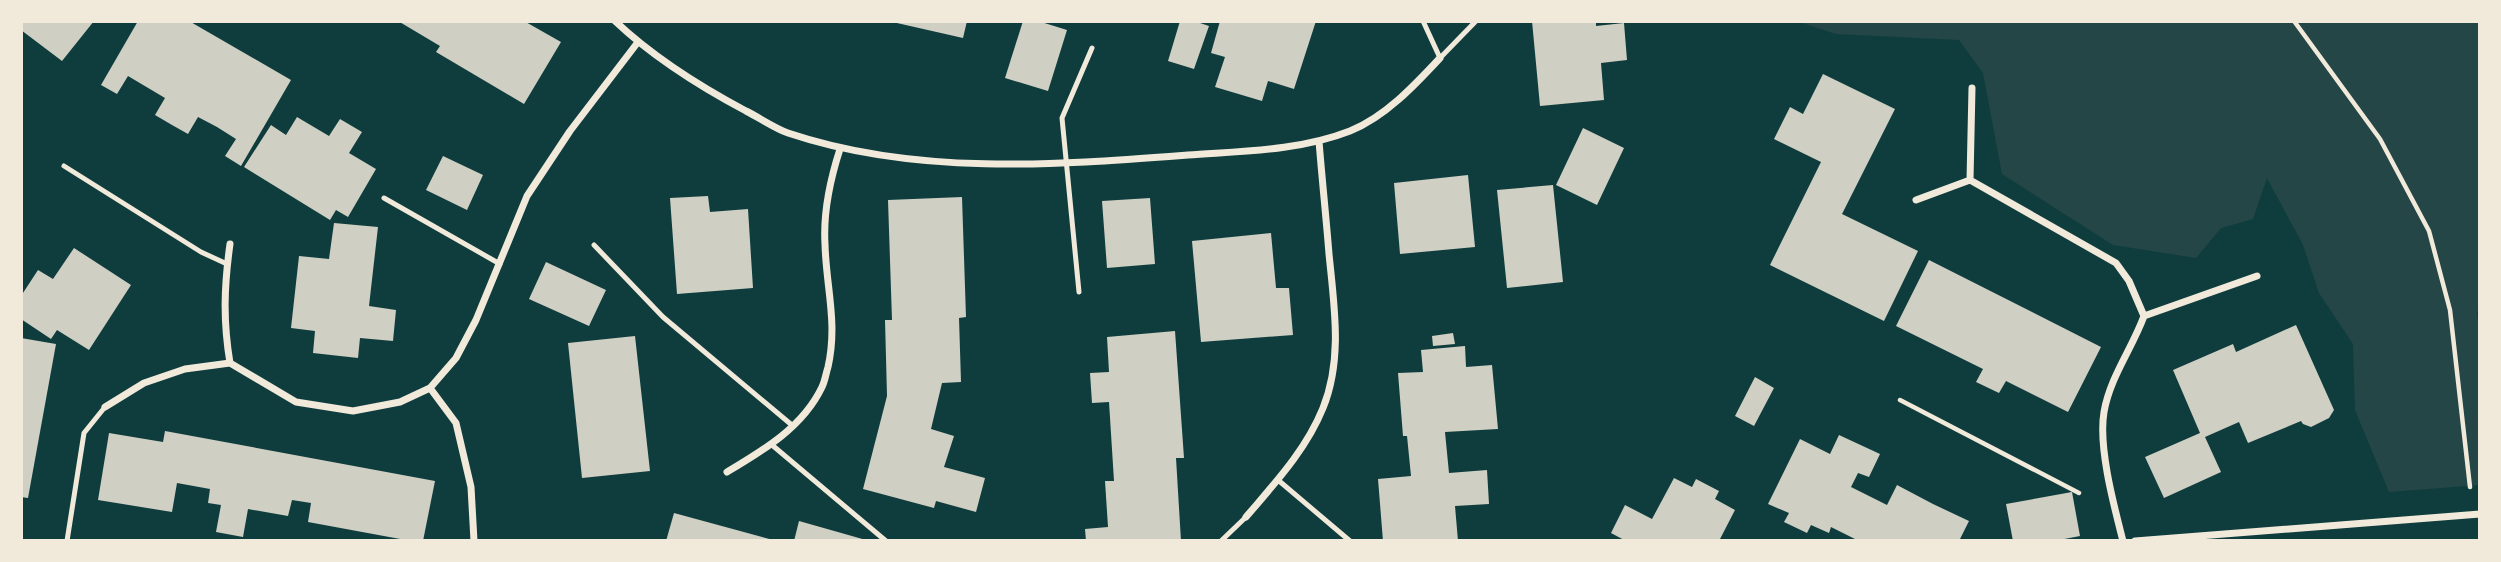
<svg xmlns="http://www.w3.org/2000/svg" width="2501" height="562" viewBox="0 0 2501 562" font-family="'Archivo Narrow',sans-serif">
  <rect width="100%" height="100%" fill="#0f3d3e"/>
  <path fill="#244646" d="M1796,21h684v289l-3,2 3,24v149l-91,7 -34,-82 -2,-66 -34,-51 -16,-48 -36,-67 -14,41 -32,9 -25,30 -83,-13 -111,-71 -19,-101 -24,-33 -123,-6z"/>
  <path fill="#cfcfc3" d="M21,21h73l-32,40 -41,-31z
    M138,21h51l102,59 -50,86 -16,-10 11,-17 -19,-12 -19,-10 -10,17 -16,-9 -17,-10 10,-17 -37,-22 -11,18 -16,-9z
    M398,21h126l37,21 -37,62 -88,-52 4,-6z
    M888,21h79l-4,17z
    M1023,21h15l29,9 -19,61 -43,-13z
    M1180,21h14l15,5 -15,43 -26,-8z
    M1220,21h96l-22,68 -26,-8 -6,20 -47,-14 10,-30 -14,-4z
    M1532,21h64v5l28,-3 3,37 -26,3 3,37 -64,6z
    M1823,74l72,35 -53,105 76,37 -34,70 -114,-56 51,-103 -47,-23 16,-32 13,7z
    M297,117l32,19 11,-17 22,13 -13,21 27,16 -28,48 -12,-7 -6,10 -86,-53 27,-42 15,10z
    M1583,128l41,20 -27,57 -41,-20z
    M443,156l40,19 -16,35 -41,-20z
    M1468,175l7,72 -75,7 -6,-71z
    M1553,185l10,97 -56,6 -10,-98z
    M708,196l2,16 38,-3 5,79 -76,6 -7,-96z
    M962,197l4,120 -7,1 2,64 -19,1 -11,46 23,7 -10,31 41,11 -9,34 -40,-11 -2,7 -71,-19 24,-93 -2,-76h7l-4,-120z
    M1150,198l5,66 -48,4 -5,-67z
    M334,223l44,4 -9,79 27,4 -3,31 -33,-3 -2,20 -45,-5 2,-22 -24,-3 8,-72 30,3z
    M1271,233l5,55h13l4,47 -92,7 -9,-101z
    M74,248l57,37 -42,65 -32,-20 -6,9 -30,-20v-23l17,-26 15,9z
    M1929,260l172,87 -33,65 -62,-31 -7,12 -23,-11 7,-13 -87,-43z
    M546,262l60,28 -17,36 -60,-27z
    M2296,325l38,85 -5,8 -18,9 -8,-3 -2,-3 -53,22 -9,-21 -34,15 16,35 -57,26 -19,-41 55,-24 -27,-63 60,-26 3,8z
    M1175,331l9,127h-8l5,83h-95l-1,-12 23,-2 -3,-46h9l-5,-79 -17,1 -2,-30 19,-1 -2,-35z
    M1453,333l2,11 -22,2 -1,-10z
    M635,336l15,135 -68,7 -14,-135z
    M21,338l35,6 -28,154 -7,-1z
    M1465,346l1,21 26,-2 6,64 -53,3 4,41 38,-3 2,34 -34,2 3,35h-75l-5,-62 33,-3 -4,-40h-4l-5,-63 25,-1 -2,-22z
    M1755,377l19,11 -20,38 -19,-10z
    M165,431l270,50 -12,60h-12l-103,-19 3,-19 -19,-3 -4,16 -40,-7 -5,28 -27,-5 5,-27 -13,-2 2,-14 -33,-6 -5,29 -74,-12 11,-67 54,9z
    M1839,435l41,19 -11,23 -11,-4 -7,14 36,18 10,-20 36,19 36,17 -10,20h-100l-28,-14 -2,6 -18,-8 -4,8 -23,-11 5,-9 -21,-9 32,-65 30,15z
    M1674,478l18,9 4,-8 23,12 -4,8 20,11 -16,31h-93l-15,-8 14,-28 27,14z
    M2072,492l8,44 -26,5h-41l-7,-37z
    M674,513l99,27v1h-107z
    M799,521l67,19v1h-72z"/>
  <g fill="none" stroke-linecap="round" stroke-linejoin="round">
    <path stroke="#f1e9da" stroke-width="4.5" d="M2294,21l86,118 49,92 21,79 20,177
      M1900,400l179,93"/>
    <path stroke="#f1e9da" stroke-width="5" d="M1423,21l17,37 36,-37
      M64,166l137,86 26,12
      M384,198l116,66
      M594,245l69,72 130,109
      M1079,292l-17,-174 30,-70
      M772,445l114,96
      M1278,480l72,61
      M67,541l17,-108 21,-26
      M1221,541l25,-24"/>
    <path stroke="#f1e9da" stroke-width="7" d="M615,21c39,37 84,65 131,90 14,7 28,17 42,22 128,43 268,32 400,22 54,-4 111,-4 162,-24 35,-14 65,-46 90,-73
      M1972,88l-2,92 146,83 13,18 15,35c-12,33 -34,61 -40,96 -6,35 10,94 19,129
      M1916,200l54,-20
      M2144,316l113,-40
      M230,363c-7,-42 -6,-76 0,-119
      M105,407l39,-24 41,-14 45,-6 66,39 57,9 47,-9 30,-14
      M727,472c37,-22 76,-45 95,-85 3,-6 4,-14 6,-20 10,-44 -2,-80 -3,-123 -2,-33 5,-64 15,-95
      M1246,517c29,-34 60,-67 77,-109 20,-49 11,-103 6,-154 -3,-38 -7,-75 -10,-113
      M474,541l-3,-54 -15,-64 -26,-35 26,-30 20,-38 51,-124 43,-65 68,-89
      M2135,541l345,-27"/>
  </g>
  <rect width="2501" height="562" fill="none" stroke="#f1e9da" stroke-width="46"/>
</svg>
